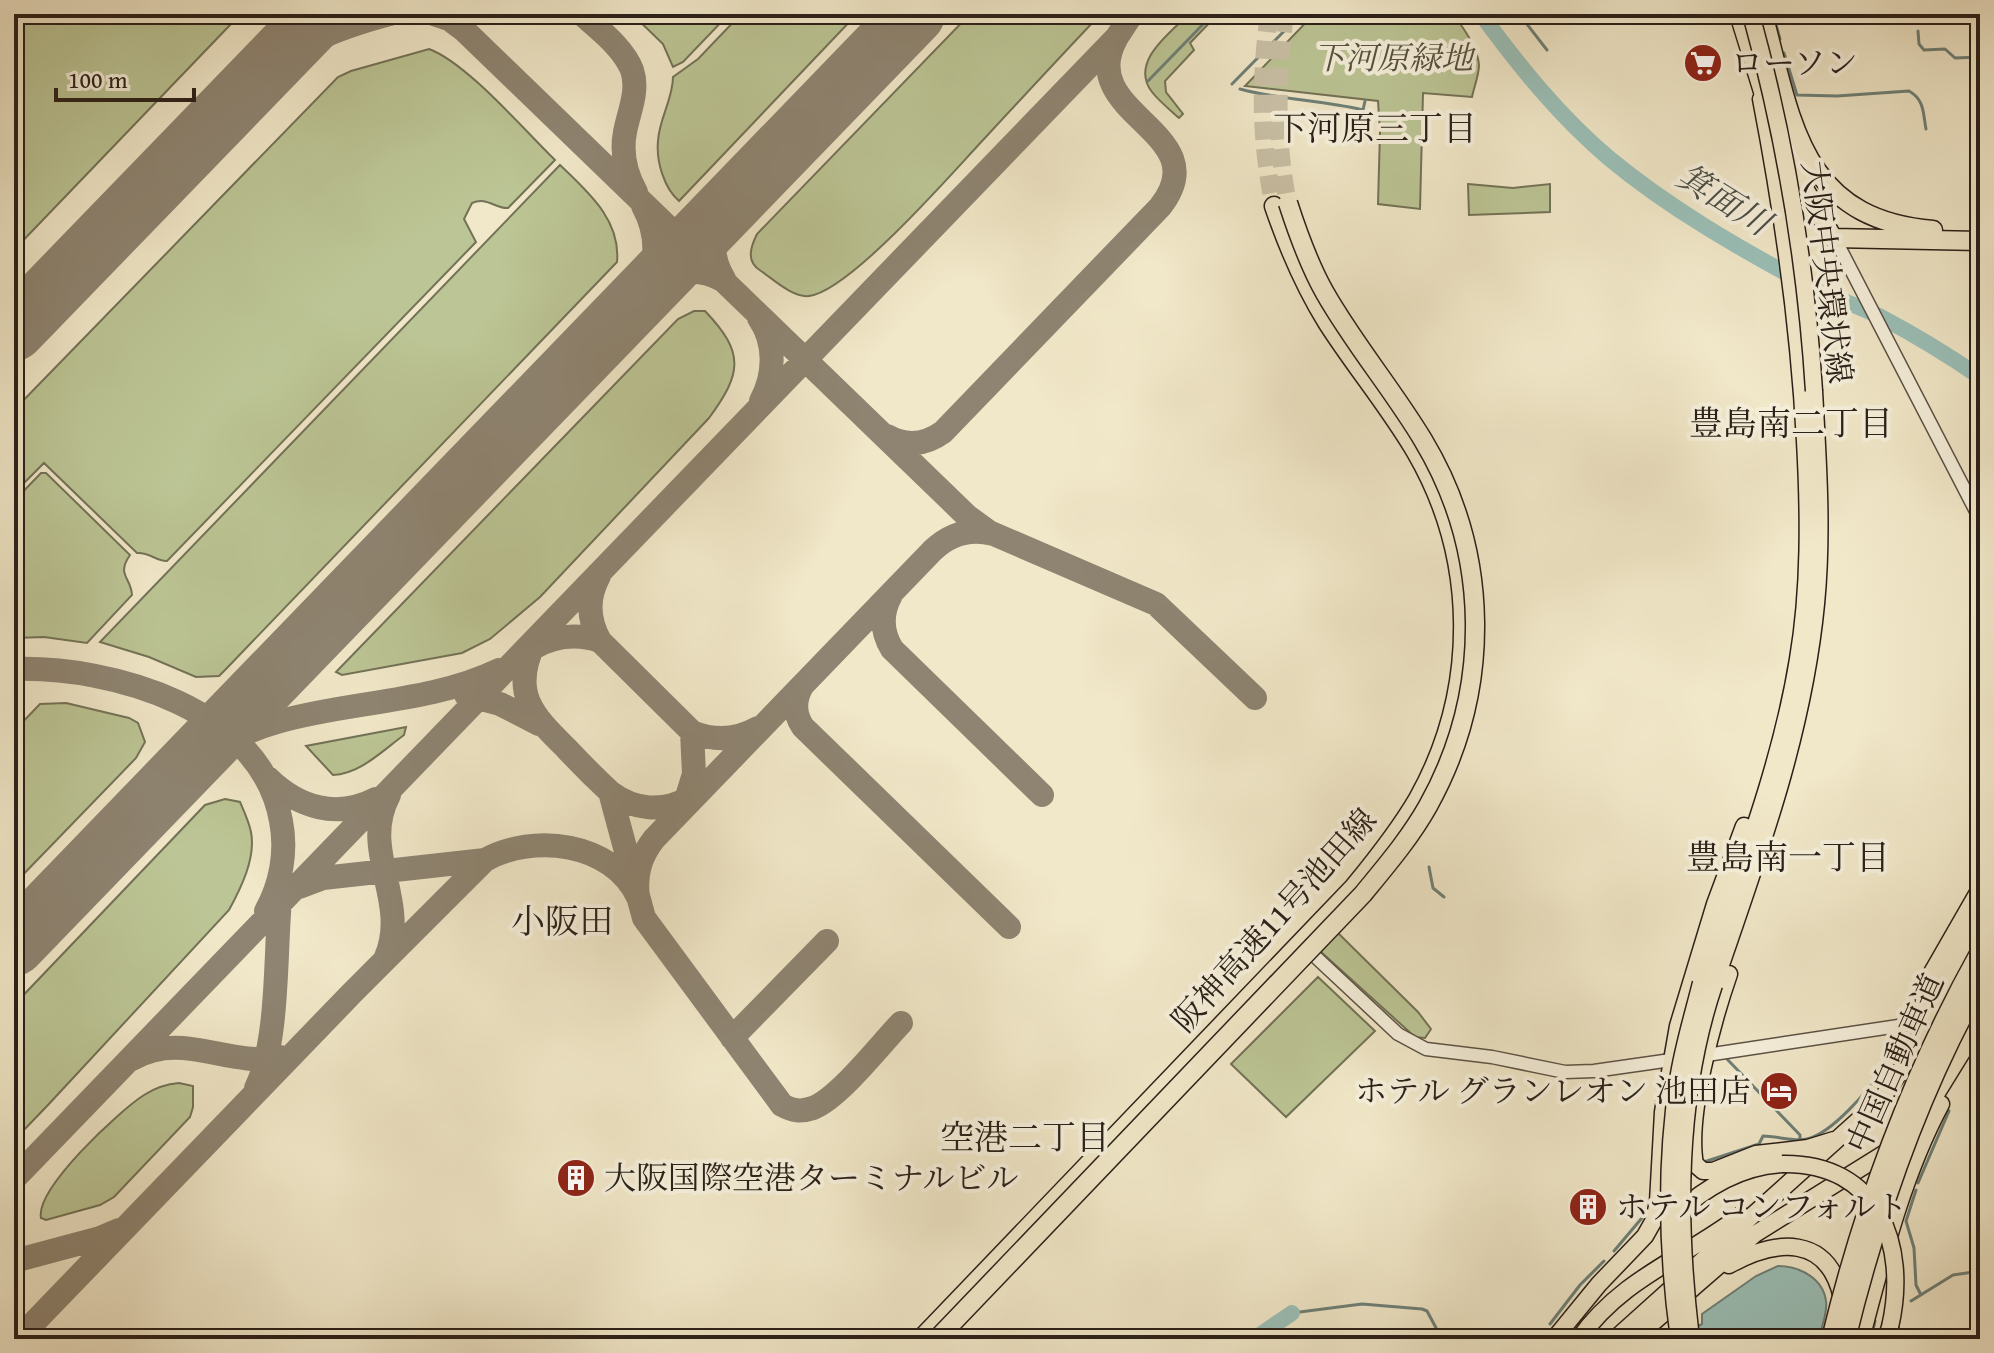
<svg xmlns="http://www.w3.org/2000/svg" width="1994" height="1353" viewBox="0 0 1994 1353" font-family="'Gentium Book Plus','Noto Serif JP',serif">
  <rect width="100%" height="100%" fill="#f1e8c9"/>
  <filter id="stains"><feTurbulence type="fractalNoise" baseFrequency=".0025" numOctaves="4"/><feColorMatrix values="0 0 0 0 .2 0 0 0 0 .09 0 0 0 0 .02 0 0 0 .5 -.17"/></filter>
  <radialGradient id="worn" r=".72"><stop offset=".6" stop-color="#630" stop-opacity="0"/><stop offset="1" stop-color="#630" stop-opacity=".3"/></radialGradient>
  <path fill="#bcc595" stroke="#737257" stroke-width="2" d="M33,14h184l13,11 -216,225v-217z
    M632,14h97l-46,48 -10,5 -10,-23z
    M741,14h116l-178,187c-15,-13 -23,-40 -21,-60 1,-22 15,-42 15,-64l25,-18z
    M970,14h127l-1,5c-38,40 -75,80 -112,120 -32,34 -134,152 -175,157 -16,2 -36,-17 -48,-25 -15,-9 -11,-23 -4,-37z
    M1189,14h29l-28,29 4,7 -29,31 1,11 17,22 -4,4c-9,-8 -20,-17 -27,-26 -23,-30 18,-59 37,-78z
    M1314,14h139c10,13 25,35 26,51 0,10 -5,22 -7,32l-49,-4 -3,116 -42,-5 2,-72 -2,-31 -133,-15z
    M429,49c38,14 95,81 126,111l-47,48c-13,1 -21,-12 -36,-5l-8,16 12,23 -309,319c-12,0 -17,-9 -30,-8l-93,-90 -30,30v-83l324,-333 13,-6z
    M560,165c28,27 61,55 57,97l-391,407 -7,7 -23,1 -47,-20 -49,-15z
    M1468,184l45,4 37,-4v28l-81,3z
    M694,311h11c40,42 37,62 4,107l-169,179 -50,42 -28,14 -120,22 -6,-3 342,-353z
    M41,473h5l84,82c-14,20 1,22 2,40l-45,48 -43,-6 -30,1v-137z
    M66,703l63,15 9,5 7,19 -9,16 -122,126v-153l26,-27z
    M406,727l-2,8c-22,16 -44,39 -71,40l-27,-29z
    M225,799l15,3c4,9 9,20 11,30 5,26 -10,56 -22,78l-181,195 -25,26 -9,5v-131l191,-200z
    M1338,933l80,79 13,17 -6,9 -10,-1 -95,-86z
    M1318,977l57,54 -89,86 -55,-53z
    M179,1083l14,3v21l-3,10 -76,80 -14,8 -54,15 -5,-2c-6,-29 78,-107 103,-123 11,-7 22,-11 35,-12z"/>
  <path fill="#9bc0b8" stroke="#6e8078" stroke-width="2" d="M1778,1266c21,0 45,12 48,35 2,11 -5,27 -7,38h-148l31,-15v-10l54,-38z"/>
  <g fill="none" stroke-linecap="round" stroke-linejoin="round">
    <path stroke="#6e8078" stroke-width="3" d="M1519,14l28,36
      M1773,14l7,25
      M1918,31l1,13 5,6 21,-1 10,9 25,-1
      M1784,53l13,42 40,1 72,-5c16,9 14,23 17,38
      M1148,81l65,-67
      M1232,84l69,-70
      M1240,89c40,11 82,11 123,21l2,-9
      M1429,867l4,21 11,9
      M1727,1059l73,76v5
      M1704,1162l55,-18 4,-8c14,0 31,6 44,3 26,-6 62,-50 77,-71
      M1918,1183l31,-72
      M1916,1190l-10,31 8,27 2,37 5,10
      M1614,1251l33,-39
      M1911,1301l42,-26 27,-4
      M1292,1313l70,-9 60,5 5,2 15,28
      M1550,1324l30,-39 24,-24
      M1539,1339l5,-7
      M1871,1339l4,-18"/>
    <path stroke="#9bc0b8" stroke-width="16" d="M1481,14c38,52 79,103 129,145 58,48 127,88 194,124 24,13 52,22 77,34 34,18 67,38 99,60
      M1254,1339l38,-26"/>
    <path stroke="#8e8471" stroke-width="24" d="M434,14l15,5 16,12 502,485 22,16 167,72 99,94
      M582,14c17,16 41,33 50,56 7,21 -3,41 -7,62 -4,21 1,42 11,60
      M253,84c40,-39 84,-56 137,-70
      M724,279c-15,-25 -13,-50 5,-73
      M649,288c21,-17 49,-22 73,-8
      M637,301c21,-28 23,-64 6,-95
      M759,318c17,25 16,57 2,83
      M887,436c19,11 38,9 56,-4l217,-225c60,-75 -86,-92 -44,-168
      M599,576c-12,22 -11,44 1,65l92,91c22,9 45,8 66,-4
      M891,595c-10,18 -10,36 1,54l150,146
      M534,644c-23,48 -2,71 32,104 14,15 29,30 44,44 24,18 53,21 79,6
      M533,648c21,-12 43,-15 67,-7
      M14,669c98,-3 248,40 267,152 6,31 0,63 -15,90
      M802,686c-8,14 -8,28 1,41l206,200
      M466,695l34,9 39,20
      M268,778c31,30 69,41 108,21
      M170,784c36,-28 61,-49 107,-62 73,-21 153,-19 222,-52
      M610,792l34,126 138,187c11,6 19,7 31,3 26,-10 67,-63 88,-85
      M685,803l9,-29 -2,-42
      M299,887l24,-9 162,-18
      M638,897c-3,-22 2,-40 16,-58l279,-289c17,-16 37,-22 60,-16
      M386,957c24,-57 -27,-106 3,-162
      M732,1038l95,-97
      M132,1059c52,-29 95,9 148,-2
      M256,1088c23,-46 19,-135 24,-188
      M14,1179l1103,-1142 15,-23
      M14,1261l86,-23 19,-8
      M18,1339l333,-345 134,-134c48,-27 127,-18 153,37"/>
    <path stroke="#8e8471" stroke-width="62" d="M14,330l306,-316
      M14,945l900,-931"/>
    <path stroke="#c9c0a6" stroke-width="18" stroke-dasharray="18 9" stroke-linecap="butt" d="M1269,14c-9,66 -9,127 5,192
      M1285,14c-8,65 -10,125 3,189"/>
    <g stroke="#5c5245" stroke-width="15">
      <path id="minor" d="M1786,121l6,30 6,10
        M1833,235l147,284
        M1305,947l93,87 28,15 66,8 73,15 29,-1 84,-12
        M1700,1056l231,-35"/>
    </g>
    <g stroke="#2a2019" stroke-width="19">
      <path id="major" d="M1729,974c-16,46 -43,143 -34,190l8,7h10l43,-17 52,-6 26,-8
        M1701,983c36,-106 79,-213 97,-324 12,-71 11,-146 7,-218 -6,-115 -22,-228 -44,-342
        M1714,985c43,-126 89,-247 102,-381 7,-71 2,-142 -2,-213
        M1922,1117l58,-94
        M1673,1217c30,-28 68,-51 109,-53
        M1729,1265c47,-26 99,-31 113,33
        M1554,1339l45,-55 46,-48 9,-16 4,-18 5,-90 15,-86 37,-122 29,-78
        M1579,1339c43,-61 104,-80 162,-124
        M1615,1339l267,-240c11,-18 41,-59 42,-78 2,-14 -2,-24 2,-38l54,-94
        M1634,1339l121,-105 138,-86
        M1861,1339c21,-79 41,-162 80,-235
        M1886,1339l4,-12"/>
    </g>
    <g stroke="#2a2019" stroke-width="21">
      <path id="highway" d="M1739,14l30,97
        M1763,14c29,107 37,205 170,216
        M1784,154l49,84 147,3
        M1925,1022l55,-106
        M921,1339l433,-452c23,-28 46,-57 64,-88 61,-109 60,-240 -2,-347 -27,-46 -61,-86 -89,-130 -23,-37 -39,-75 -53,-116"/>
    </g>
    <use href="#minor" stroke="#f6f0dc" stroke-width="12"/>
    <use href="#major" stroke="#f1e8c9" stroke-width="16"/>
    <use href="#highway" stroke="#f1e8c9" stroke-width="18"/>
    <g stroke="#2a2019" stroke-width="19" stroke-linecap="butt">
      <path id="major-bridge" d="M1751,14c34,124 55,249 63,377
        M1782,1164c96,-2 127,81 108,163
        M1679,1339c-12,-86 -14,-174 -1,-259 5,-33 15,-65 23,-97
        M1691,1339c-14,-117 -15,-241 23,-354"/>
    </g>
    <g stroke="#2a2019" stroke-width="21" stroke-linecap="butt">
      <path id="highway-bridge" d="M937,1339l426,-445c23,-28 47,-56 65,-88 64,-115 63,-253 -5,-366 -30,-50 -69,-96 -98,-147 -16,-28 -27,-59 -37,-90
        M1831,1339c33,-136 81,-265 149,-387
        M1846,1339c30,-122 72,-245 134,-355"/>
    </g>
    <use href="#major-bridge" stroke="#f1e8c9" stroke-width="16"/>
    <use href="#highway-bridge" stroke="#f1e8c9" stroke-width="18"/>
  </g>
  <defs>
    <g id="supermarket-disc" transform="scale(2)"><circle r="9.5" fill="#8f2418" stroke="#f6f0dc"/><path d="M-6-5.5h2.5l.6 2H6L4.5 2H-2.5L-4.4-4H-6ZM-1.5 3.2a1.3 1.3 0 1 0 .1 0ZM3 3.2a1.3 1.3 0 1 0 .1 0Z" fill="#fff"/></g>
    <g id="hotel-disc" transform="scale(2)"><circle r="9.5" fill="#8f2418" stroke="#f6f0dc"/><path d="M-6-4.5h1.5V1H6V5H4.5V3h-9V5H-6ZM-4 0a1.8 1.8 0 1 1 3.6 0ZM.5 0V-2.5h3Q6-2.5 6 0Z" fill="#fff"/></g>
    <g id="building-disc" transform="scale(2)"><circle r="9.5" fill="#8f2418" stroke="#f6f0dc"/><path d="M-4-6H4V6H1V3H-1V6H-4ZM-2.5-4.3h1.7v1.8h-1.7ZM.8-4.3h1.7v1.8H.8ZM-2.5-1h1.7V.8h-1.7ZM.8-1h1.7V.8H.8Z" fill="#fff"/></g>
  </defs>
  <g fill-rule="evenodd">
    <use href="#supermarket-disc" x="1703" y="63"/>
    <use href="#hotel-disc" x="1779" y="1091"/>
    <use href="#building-disc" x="576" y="1178"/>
    <use href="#building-disc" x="1588" y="1207"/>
  </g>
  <g text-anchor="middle" stroke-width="8" stroke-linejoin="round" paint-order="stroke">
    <g font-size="32" font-style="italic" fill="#56523e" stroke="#f6f0dc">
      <text x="1393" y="69">下河原緑地</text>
    </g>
    <g font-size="32" fill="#2a2019" stroke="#f6f0dc" text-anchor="start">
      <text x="1731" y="74">ローソン</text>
      <text x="1751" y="1102" text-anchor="end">ホテル グランレオン 池田店</text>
      <text x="604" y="1189">大阪国際空港ターミナルビル</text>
      <text x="1616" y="1218">ホテル コンフォルト</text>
    </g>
    <g font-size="32" fill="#2a2019" stroke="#f6f0dc">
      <text transform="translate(1827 272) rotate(83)" y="11">大阪中央環状線</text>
      <text transform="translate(1274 920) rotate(-48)" y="11">阪神高速11号池田線</text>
      <text transform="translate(1895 1063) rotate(-66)" y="11">中国自動車道</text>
    </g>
    <g font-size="34" fill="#2a2019" stroke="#f6f0dc">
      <text x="1375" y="140">下河原三丁目</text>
      <text x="1791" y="435">豊島南二丁目</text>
      <text x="1788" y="869">豊島南一丁目</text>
      <text x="562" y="933">小阪田</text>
      <text x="1025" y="1149">空港二丁目</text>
    </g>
    <g font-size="34" font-style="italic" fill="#4c5049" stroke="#f6f0dc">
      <text transform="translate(1724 199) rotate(32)" y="12">箕面川</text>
    </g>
  </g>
  <rect width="1994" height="1353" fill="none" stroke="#f1e8c9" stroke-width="48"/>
  <rect x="16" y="16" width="1962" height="1321" fill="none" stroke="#2a2019" stroke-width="4"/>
  <rect x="24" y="24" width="1946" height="1305" fill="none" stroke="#2a2019" stroke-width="2"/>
  <path d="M56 88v12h138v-12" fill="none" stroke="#2a2019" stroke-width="4"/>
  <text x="68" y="88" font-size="24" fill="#2a2019" stroke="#f6f0dc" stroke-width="6" paint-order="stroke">100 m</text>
  <rect width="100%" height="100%" filter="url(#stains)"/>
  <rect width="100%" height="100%" fill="url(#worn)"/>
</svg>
